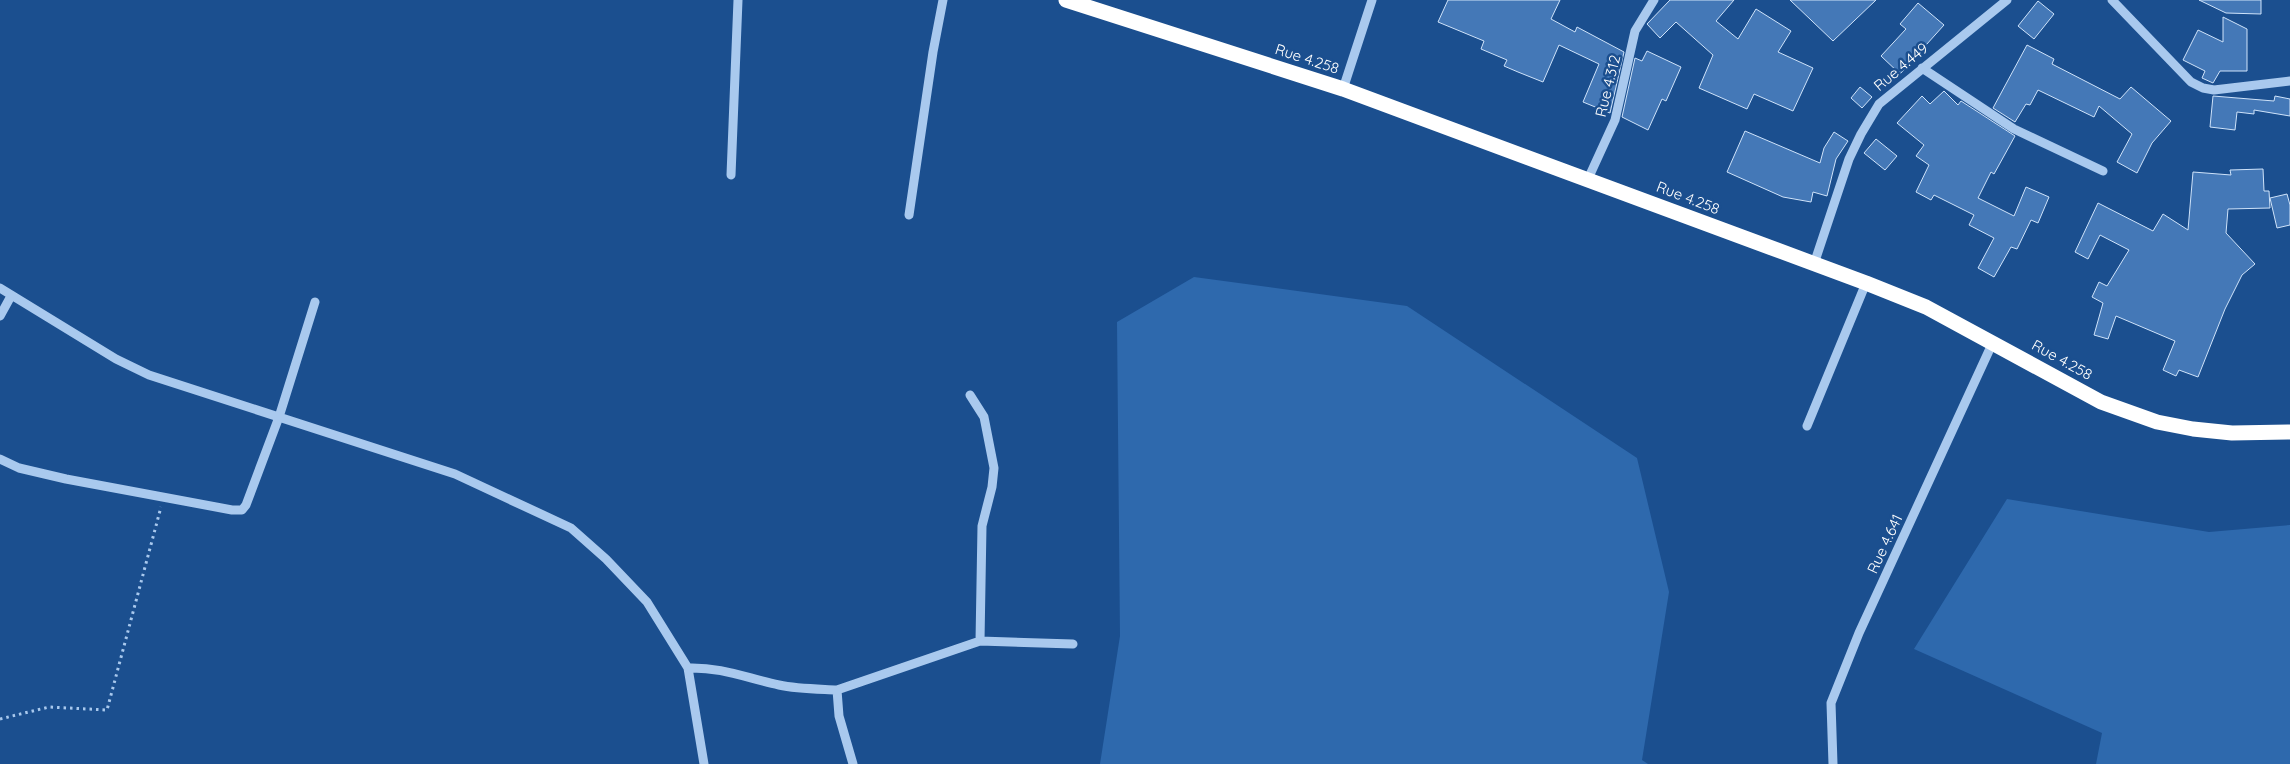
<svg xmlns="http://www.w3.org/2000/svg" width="2290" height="764" viewBox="0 0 2290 764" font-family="Quicksand,sans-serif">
  <rect width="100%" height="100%" fill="#1b4f8f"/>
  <path fill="#2e69ad" d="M1194,277l213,29 230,152 32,134 -27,168 6,4h-548l20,-128 -3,-314z
    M2007,499l202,33 81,-7v239h-194l6,-31 -188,-84z"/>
  <path fill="#4478b7" stroke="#cfe3fa" d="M1448,0h112l-9,19 24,13 2,-5 47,25 -14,61 -27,-11 16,-38 -40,-19 -16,37 -25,-10 -14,-6 3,-6 -26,-11 3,-8 -46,-19z
    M1670,0h64l-18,21 22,18 18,-30 35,22 -13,21 35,16 -20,43 -39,-17 -7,15 -48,-21 14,-33 -37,-33 -16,16 -13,-14z
    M1790,0h86l-43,41z
    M2199,0h62v14l-35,-1z
    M2038,1l16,13 -20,25 -16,-13z
    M1918,3l26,22 -44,49 -19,-18 25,-27 -6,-5z
    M2223,17l24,12v42h-27l-7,12 -11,-5 3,-7 -22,-11 15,-30 25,12z
    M2027,45l27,14 -2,5 68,35 11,-12 40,34 -19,22 -15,30 -20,-11 15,-28 -33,-28 -5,11 -56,-27 -8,15 -4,-1 -11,18 -22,-14z
    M1647,51l34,16 -15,34 -4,-2 -14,31 -26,-13 13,-59 7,3z
    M1860,87l12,10 -10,11 -11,-10z
    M1944,91l14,14 3,-4 54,35 -21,38 -3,-2 -13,26 36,18 12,-29 23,10 -11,26 -7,-3 -14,29 -6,-2 -17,30 -16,-9 16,-30 -25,-13 5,-10 -40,-20 -3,5 -15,-8 13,-27 -13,-9 8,-11 -27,-22 25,-27 8,8z
    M2213,96l61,5 1,-5 15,3v17l-36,-6v4l-17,-2 -2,18 -25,-3z
    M1745,131l75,32 4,-15 10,-16 14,9 -12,18 -9,37 -14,-4 -2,10 -28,-5 -56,-25z
    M1876,139l21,17 -12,14 -21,-17z
    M2263,169l1,22h5l1,17 -42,1 -2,24 29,31 -13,11 -17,34 -27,68 -19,-7 -3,6 -13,-6 12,-29 -59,-25 -8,23 -14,-4 9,-32 -11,-6 7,-15 8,4 22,-36 -29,-15 -12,24 -13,-7 23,-49 55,28 10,-17 25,16 5,-58 38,3 -1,-5z
    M2287,194l3,11v20l-13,3 -7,-30z"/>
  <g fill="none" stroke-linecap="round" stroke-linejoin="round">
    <path stroke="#a9c9ee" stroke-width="3" stroke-dasharray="2.5 4" stroke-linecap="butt" d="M0,719l49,-12 58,3 54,-203"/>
    <path stroke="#a9c9ee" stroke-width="9" d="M2112,0l79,82 12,6 11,2 76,-9
      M1922,68l92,61 89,42
      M1343,89l29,-89
      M731,175l7,-175
      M1588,179l27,-59 20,-89 19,-31
      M909,215l24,-163 10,-52
      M1814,264l35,-105 12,-25 18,-30 128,-104
      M0,288l116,71 33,16 306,99 116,54 35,31 41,43 41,66 16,96
      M0,316l11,-20
      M970,395l14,22 10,51 -2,19 -10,39 -2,115
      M1807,426l59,-143
      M0,459l19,9 47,11 166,31h10l4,-5 33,-88 36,-115
      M688,668c34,-1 58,10 91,17 18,4 39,4 58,5
      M853,764l-14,-48 -2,-26 143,-49 93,3
      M1833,764l-2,-61 28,-70 134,-291"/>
    <path stroke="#fff" stroke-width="15" d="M1066,0l277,89 523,194 60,24 175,95 56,20 36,7 39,4 58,-1"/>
  </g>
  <g text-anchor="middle" stroke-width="5" stroke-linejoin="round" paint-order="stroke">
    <g font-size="15" fill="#fff" stroke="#1b4f8f">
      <text transform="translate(1307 59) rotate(18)" y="5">Rue 4.258</text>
      <text transform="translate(1901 67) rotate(-40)" y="5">Rue 4.449</text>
      <text transform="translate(1608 86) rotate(-76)" y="5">Rue 4.312</text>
      <text transform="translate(1688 198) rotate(21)" y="5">Rue 4.258</text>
      <text transform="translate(2062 360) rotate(29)" y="5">Rue 4.258</text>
      <text transform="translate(1885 544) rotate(-65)" y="5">Rue 4.641</text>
    </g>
  </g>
</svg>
